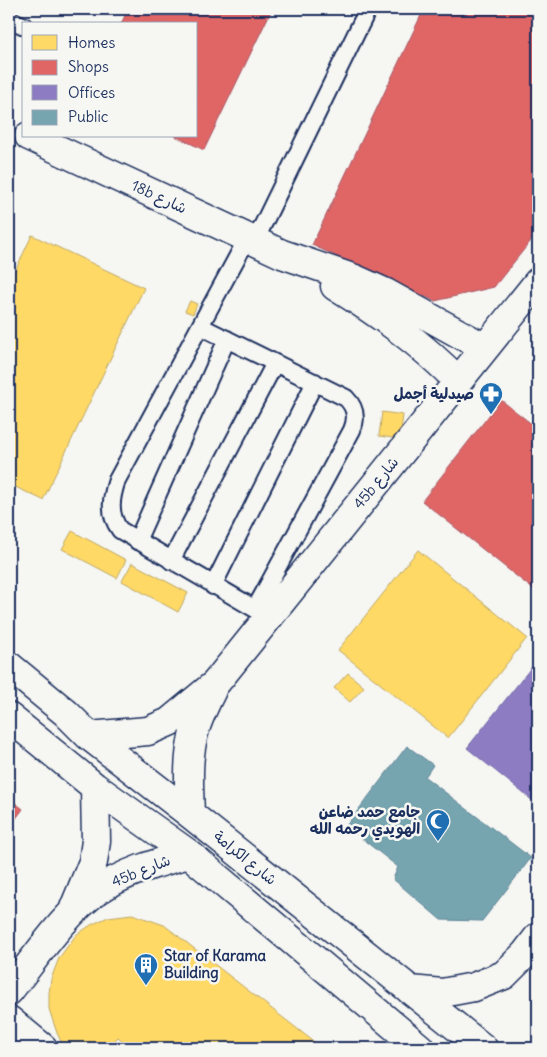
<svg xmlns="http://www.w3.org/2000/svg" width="547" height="1057" viewBox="0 0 547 1057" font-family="Delius,'Playpen Sans Arabic',sans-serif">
  <rect width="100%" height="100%" fill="#f6f6f2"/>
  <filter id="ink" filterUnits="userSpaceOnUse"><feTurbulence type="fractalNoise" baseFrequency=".02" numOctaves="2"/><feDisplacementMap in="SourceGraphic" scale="10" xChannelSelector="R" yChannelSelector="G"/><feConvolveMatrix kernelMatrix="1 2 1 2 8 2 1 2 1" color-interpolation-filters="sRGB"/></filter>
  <g filter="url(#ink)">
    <path fill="#ffd966" stroke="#bba664" d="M32,235l112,53 -101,212 -34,-16v-200z
      M190,301l7,3 -4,10 -8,-3z
      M382,412l21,3 -3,24 -21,-3z
      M72,531l54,29 -9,18 -55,-29z
      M418,550l109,88 -79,100 -110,-88z
      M132,563l56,30 -10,19 -56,-31z
      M348,673l16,14 -14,15 -16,-14z
      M132,914l32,11 158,123h-190l-14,-11 -10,11h-44l-7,-15 -8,-24v-16l2,-14 8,-21 17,-23 15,-10 17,-8z"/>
    <path fill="#e06666" stroke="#a55664" d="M128,9h144l-68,141 -29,-14h21v-112h-75z
      M424,9h105l9,4v219l-44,55 -59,14 -123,-56z
      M501,400l37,29v156l-4,5 -112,-89z
      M9,798l14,11 -14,19z"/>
    <path fill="#8e7cc3" stroke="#6c65a5" d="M538,659v146l-71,-57z"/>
    <path fill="#76a5af" stroke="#5b8297" d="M407,746l26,19 -8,12 106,81 -49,63 -41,-1 -48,-41 5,-12 -52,-41z"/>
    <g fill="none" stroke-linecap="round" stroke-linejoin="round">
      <g stroke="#1b2f5e" stroke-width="20">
        <path id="service" d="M9,19l15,7
          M248,237l-131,243c-6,18 -9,34 3,50l149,87
          M255,241l113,-232
          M200,326l146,72c10,10 11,20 6,32l-97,179
          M137,541l90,-202
          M171,561l104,-198
          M213,586l102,-204"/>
      </g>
      <g stroke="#1b2f5e" stroke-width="31">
        <path id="minor" d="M29,136l253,118 73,25 31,14 99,55
          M335,286c45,28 86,57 123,95
          M9,666l57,47 23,23 101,78 293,234
          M9,717l86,70 94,67 231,194
          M89,736l59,-5 21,-9 46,-38 323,-402
          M190,814c-1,-27 -3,-55 4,-81 4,-15 11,-29 18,-43
          M74,908l19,-46 3,-21 -1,-54
          M410,990l32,3 32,-6 30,-12 21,-21 13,-17
          M9,991c25,-31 56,-78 88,-100 27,-19 60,-28 92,-37
          M9,1020l34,28"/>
      </g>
      <use href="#service" stroke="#f6f6f2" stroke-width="16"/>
      <use href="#minor" stroke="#f6f6f2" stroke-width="28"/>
    </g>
  </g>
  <defs>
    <g id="pharmacy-pin" transform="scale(1.25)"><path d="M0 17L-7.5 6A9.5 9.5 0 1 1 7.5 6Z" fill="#1f6fb2" stroke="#f6f6f2"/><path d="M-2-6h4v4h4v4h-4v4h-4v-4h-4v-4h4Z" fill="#fff"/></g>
    <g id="mosque-pin" transform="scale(1.25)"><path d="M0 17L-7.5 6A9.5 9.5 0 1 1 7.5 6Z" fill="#1f6fb2" stroke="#f6f6f2"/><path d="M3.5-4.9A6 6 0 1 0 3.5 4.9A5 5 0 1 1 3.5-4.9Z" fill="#fff"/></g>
    <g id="building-pin" transform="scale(1.25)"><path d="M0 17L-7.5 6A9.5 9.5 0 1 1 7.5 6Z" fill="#1f6fb2" stroke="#f6f6f2"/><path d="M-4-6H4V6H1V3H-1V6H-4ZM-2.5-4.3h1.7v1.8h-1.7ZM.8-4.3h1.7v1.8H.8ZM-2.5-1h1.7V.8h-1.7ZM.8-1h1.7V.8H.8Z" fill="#fff"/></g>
  </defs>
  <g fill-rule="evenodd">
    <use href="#pharmacy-pin" x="491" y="394"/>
    <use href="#mosque-pin" x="438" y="821"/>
    <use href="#building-pin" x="146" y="965"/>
  </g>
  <g text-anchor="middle" stroke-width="5" stroke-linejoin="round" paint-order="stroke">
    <g font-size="15" fill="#1b2f5e" stroke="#f6f6f2">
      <text transform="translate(159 197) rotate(25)" y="5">18b شارع</text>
      <text transform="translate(376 483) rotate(-51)" y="5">45b شارع</text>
      <text transform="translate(245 858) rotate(39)" y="5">شارع الكرامة</text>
      <text transform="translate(141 871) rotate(-22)" y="5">45b شارع</text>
    </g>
    <g font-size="15" font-weight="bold" fill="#1b2f5e" stroke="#f6f6f2" text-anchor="end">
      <text x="474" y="399">صيدلية أجمل</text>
      <text x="420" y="817">جامع حمد ضاعن<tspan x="420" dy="17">الهويدي رحمه الله</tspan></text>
      <text x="164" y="961" text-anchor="start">Star of Karama<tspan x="164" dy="17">Building</tspan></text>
    </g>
  </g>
  <rect width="547" height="1057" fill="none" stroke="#f6f6f2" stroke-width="30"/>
  <rect x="15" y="15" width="517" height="1027" fill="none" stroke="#1b2f5e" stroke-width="2" filter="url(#ink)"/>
  <rect x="22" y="22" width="175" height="115" fill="#f6f6f2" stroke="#9ea6b7"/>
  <rect x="32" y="35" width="25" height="15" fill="#ffd966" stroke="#9ea6b7"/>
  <text x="68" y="48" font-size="15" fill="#1b2f5e">Homes</text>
  <rect x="32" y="60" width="25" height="15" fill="#e06666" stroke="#9ea6b7"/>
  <text x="68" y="72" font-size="15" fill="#1b2f5e">Shops</text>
  <rect x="32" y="85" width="25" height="15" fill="#8e7cc3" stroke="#9ea6b7"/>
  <text x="68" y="98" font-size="15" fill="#1b2f5e">Offices</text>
  <rect x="32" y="110" width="25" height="15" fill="#76a5af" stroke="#9ea6b7"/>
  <text x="68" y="122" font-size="15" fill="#1b2f5e">Public</text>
</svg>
